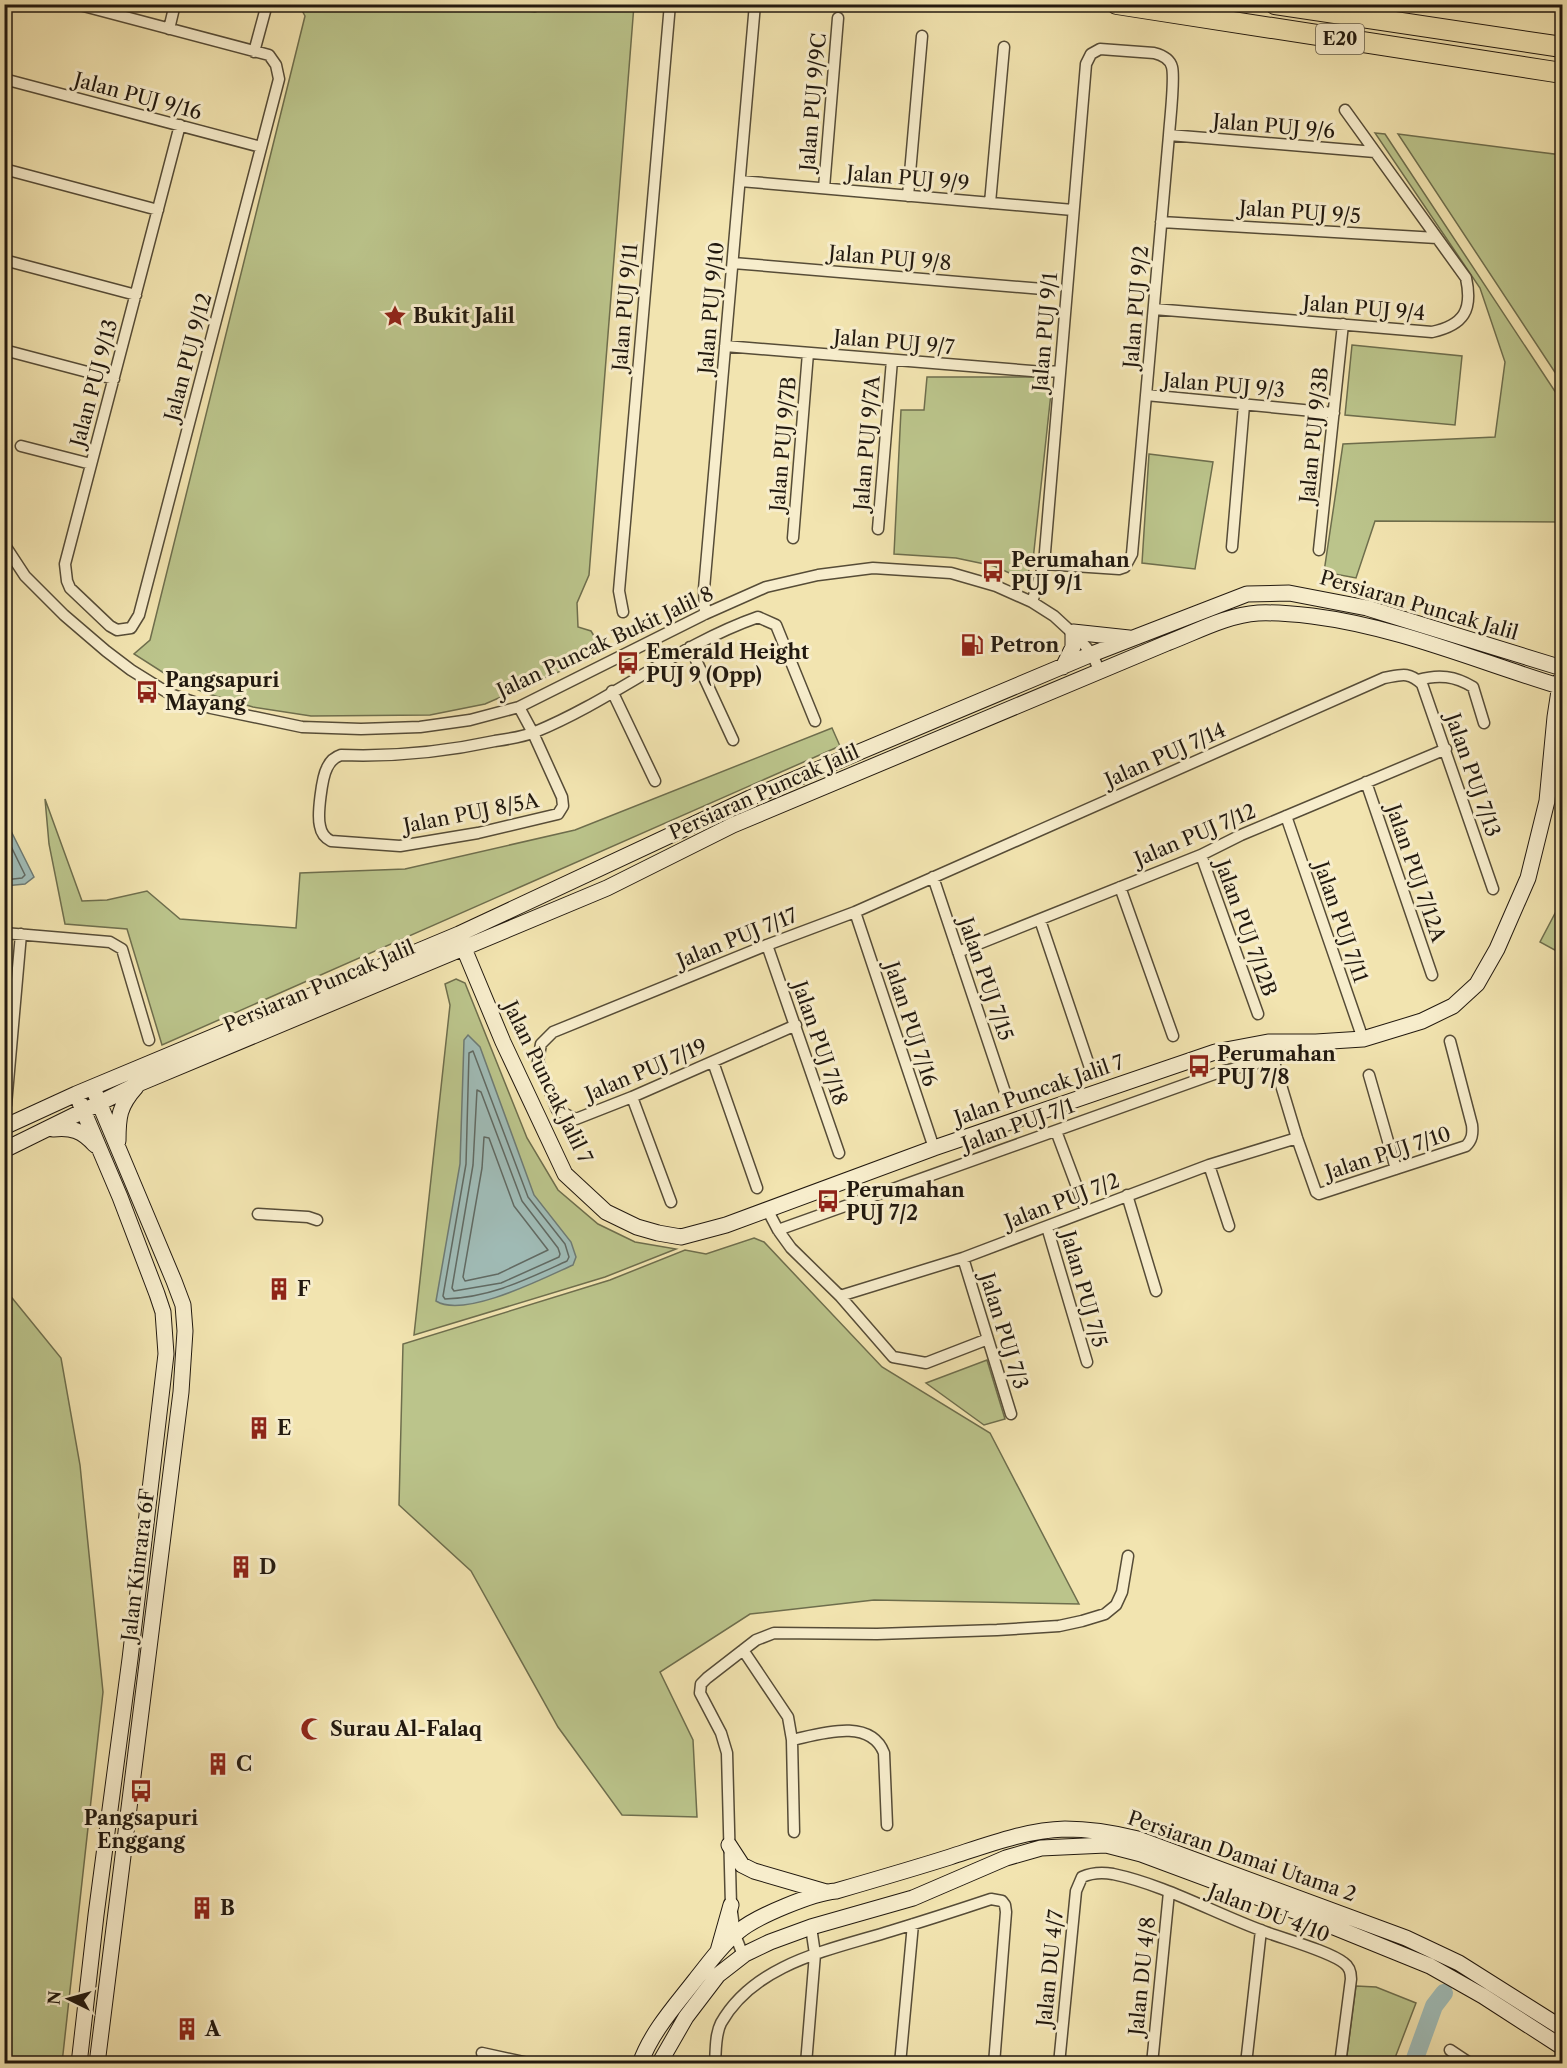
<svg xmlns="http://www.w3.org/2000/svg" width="1567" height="2068" viewBox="0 0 1567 2068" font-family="'Libre Caslon Text',serif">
  <rect width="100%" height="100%" fill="#f2e4b0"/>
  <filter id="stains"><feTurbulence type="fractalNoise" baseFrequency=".00333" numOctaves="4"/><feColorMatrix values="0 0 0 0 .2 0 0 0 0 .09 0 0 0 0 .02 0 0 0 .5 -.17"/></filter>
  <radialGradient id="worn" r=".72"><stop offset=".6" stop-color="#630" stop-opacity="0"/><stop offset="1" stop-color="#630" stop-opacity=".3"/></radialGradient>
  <path fill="#bbc48b" stroke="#6e6e4d" stroke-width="1.5" d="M475,4l60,8 20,-7h79l-45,570 -12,28 1,24 13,4 8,13 -6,13 -108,47 -55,11 -119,1 -58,-9 -48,-14 -38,-18 -33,-21 16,-14 155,-624 -6,-11z
    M1375,133l10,1 177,268v120l-187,-1 -19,57 -32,-6 19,-128 152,-7 10,-75 -25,-74z
    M1398,134l164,21v228z
    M1352,345l110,11 -7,69 -110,-10z
    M927,377h110l14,16 -18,167 -8,20 -31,-14 -38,-8 -62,-4 7,-144h23z
    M1149,454l64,8 -18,107 -53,-6z
    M832,728l8,18 -678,299 -35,-116 -62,-5 -16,-80 -4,-45 37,102 25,-1 40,-9 33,28 116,9 4,-55 105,-4 170,-39z
    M1562,900v54l-22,-12z
    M456,979l9,4 62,155 31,52 40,34 37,18 41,7 -71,28 -191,58 36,-330 -5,-21z
    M754,1238l10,4 118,125 108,66 89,171 -205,-4 -124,14 -90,58 33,68 4,77 -75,-2 -64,-88 -87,-156 -72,-66 4,-161 207,-64 75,-30 21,4z
    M4,1288l57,70 19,107 23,227 -41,371h-57z
    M987,1360l18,59 -21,6 -58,-42z
    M1356,1986l20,1 40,16 -23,60h-47z"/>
  <path fill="#a0bcb7" stroke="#6e7b74" stroke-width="1.5" d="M5,819l29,58 -9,7 -20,2z
    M468,1035l12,12 54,148 37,47 5,15 -3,8c-29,13 -109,54 -137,36l24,-137 4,-124z"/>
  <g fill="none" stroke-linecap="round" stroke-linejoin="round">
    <path stroke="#616a63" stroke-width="1.5" d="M4,832l21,43 -3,3 -18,2
      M473,1051l55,146 37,47 4,13 -2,4c-42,19 -75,36 -122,38l-2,-3 23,-132 3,-111z
      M477,1090l4,2 41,109 36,47 2,6 -1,3 -58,26 -47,8 -2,-3 21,-123z
      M484,1137l5,1 25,68 34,44 -50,24 -33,7 -2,-4 19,-109z"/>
    <path stroke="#a0bcb7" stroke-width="18" d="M1413,2064l21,-58 10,-13"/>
    <g stroke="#564c37" stroke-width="13">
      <path id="street" d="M76,4l193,51 7,10 3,14 -140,536 -8,13 -14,2 -7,-4 -40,-38 -3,-7 -2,-17 115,-439
        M169,29l6,-25
        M254,52l13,-48
        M4,79l257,68
        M1169,135l206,17
        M4,169l154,41
        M740,181l333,29
        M824,188l14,-170
        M908,196l14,-160
        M990,203l14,-156
        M1161,222l276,16
        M4,260l132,35
        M733,263l310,26
        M1154,309l278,23c32,-7 41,-22 34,-54l-121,-168
        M725,346l319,26 16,-1
        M4,350l110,29
        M1146,395l188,18
        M21,446l70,18
        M878,529l14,-169
        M793,538l15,-185
        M4,544l21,32 39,39 42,36 25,19 29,18 10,6 41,14 91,19 59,2 59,-2 50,-7 49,-13 186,-93 61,-27 52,-12 55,-7 78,5 45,13 36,16 22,14 26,24 12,14 8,18
        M1232,547l12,-142
        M1319,550l24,-226
        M1032,602l12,-38 42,-500 5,-10 9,-5 54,4c8,2 16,6 18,14 3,12 -2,53 -3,68l-37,419 -7,13 -6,2 -75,-5
        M623,612l-4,-21 51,-587
        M705,614l-1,-25 51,-585
        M690,647l43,93
        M1418,680c21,-6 37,-4 55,7l11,36
        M612,691l43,90
        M519,707l14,26 29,64 1,9 -5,8 -80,19 -78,13 -69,-5c-6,-3 -10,-9 -11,-15 -3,-11 2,-49 7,-58 3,-7 8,-11 14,-13 52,2 103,-3 154,-14 13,-2 28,-4 40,-9 78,-32 143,-87 223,-115l18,8 39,96
        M1366,782l66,193
        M1286,816l77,223
        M1201,855l57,159
        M933,877l72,215
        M1120,887l53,149
        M855,912l79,236
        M1040,920l50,148
        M4,933l106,9 12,7 27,91
        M767,945l72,208
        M958,952l243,-97 40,-20 205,-86
        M796,1025l-164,72 -56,22 -19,-9 -19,-49 3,-17 12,-12 214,-87 88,-33 529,-234c17,-3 24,-7 38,6l71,205
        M1268,1042l29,96 19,54 3,2 147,-48c6,-6 7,-12 6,-21l-22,-84
        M713,1062l44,126
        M1369,1075l27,94
        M632,1097l39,105
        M6,1105l15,-171
        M1056,1131l30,80
        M1209,1165l20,61
        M1127,1195l29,96
        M768,1211l10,19 13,18 49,48 53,61 33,6 62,-24
        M258,1214l50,3 9,3
        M1047,1227l40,135
        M778,1230l442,-158 53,-13
        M963,1258l48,156
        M840,1296l123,-38 246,-93 88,-27
        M743,1650l45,67 4,23 2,92
        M792,1740c28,-6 78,-23 92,13l3,72
        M743,1955l-8,-20 -4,-30 -4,-152 -6,-20 -21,-40 1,-9 6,-6 49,-38 18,-7 103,1 120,-4 62,-4 23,-5 23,-7 11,-9 6,-13 6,-36
        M1450,2050l21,14
        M482,2053l51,11
        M715,2064c1,-14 0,-29 6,-41 34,-60 109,-73 170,-92 33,-10 67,-21 100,-32l11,2 3,4 1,7 -12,152
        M806,2064l9,-110 -4,-27
        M900,2064l13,-140
        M1059,2064l17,-173 6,-14c9,-4 20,-5 31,-3 52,11 101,39 150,57 21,8 66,20 81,32 6,4 7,10 7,16l-11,85
        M1152,2064l17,-172
        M1246,2064l15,-134"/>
    </g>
    <g stroke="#22190f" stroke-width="17">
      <path id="secondary" d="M1063,667l10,-20v-15l56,6
        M460,939l43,103 62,132 41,38 31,15 21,6 23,4 45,-12 208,-77 281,-96 53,-10h48l47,-3 59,-18 31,-15 24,-22 20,-35 31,-71 19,-77 8,-84 6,-39
        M95,1093l79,188 9,24 2,26 -4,61 -84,672
        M4,1127l72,-33 383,-160 291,-136 342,-144 155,-60 42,-1 78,15 195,60
        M53,1129c18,-2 29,1 42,16
        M118,1141c0,-24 1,-35 18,-54
        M4,1150l134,-66 469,-196 126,-63 434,-182c29,-11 60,-28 91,-30 18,-1 36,1 54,3 87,11 167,46 250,71
        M729,1845l13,20 12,6 72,21
        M718,1951l13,-46
        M79,2064l17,-149 34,-256 36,-305 -3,-42 -6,-18 -37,-97 -40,-94
        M640,2064c11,-32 36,-59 56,-85 13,-16 26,-35 43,-48 18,-15 74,-38 97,-40 38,-11 76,-22 114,-34 37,-12 76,-27 115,-28 25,0 49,4 73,10l268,99 53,25 103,65
        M659,2064l27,-47 32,-42 27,-21 25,-12 41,-15 102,-29 93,-40 35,-10 65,-3 35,9 156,58 133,54 53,30 79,51"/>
    </g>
    <g stroke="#22190f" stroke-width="22">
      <path id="highway" d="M1117,4l445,69
        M1275,4l287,43"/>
    </g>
    <use href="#street" stroke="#f7edcc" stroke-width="10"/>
    <use href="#secondary" stroke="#f7edcc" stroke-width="15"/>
    <use href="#highway" stroke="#f2e4b0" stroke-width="20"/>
  </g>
  <defs>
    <g id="sight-bare" transform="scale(1.8)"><path d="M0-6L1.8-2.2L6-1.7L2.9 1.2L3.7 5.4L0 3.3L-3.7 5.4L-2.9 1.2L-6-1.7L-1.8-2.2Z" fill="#8f2418" stroke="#f7edcc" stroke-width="2.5" paint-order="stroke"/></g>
    <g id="bus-bare" transform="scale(1.8)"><path d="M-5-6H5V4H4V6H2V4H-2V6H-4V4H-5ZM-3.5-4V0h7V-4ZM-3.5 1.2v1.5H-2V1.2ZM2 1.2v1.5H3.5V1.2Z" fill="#8f2418" stroke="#f7edcc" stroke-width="2.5" paint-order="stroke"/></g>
    <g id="fuel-bare" transform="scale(1.8)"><path d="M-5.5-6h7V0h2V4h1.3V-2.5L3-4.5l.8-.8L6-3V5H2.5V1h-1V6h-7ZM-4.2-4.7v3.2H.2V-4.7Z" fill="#8f2418" stroke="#f7edcc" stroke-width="2.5" paint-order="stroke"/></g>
    <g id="building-bare" transform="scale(1.8)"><path d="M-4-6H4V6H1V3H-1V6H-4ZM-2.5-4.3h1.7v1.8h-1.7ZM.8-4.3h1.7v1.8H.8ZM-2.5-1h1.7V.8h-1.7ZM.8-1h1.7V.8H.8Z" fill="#8f2418" stroke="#f7edcc" stroke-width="2.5" paint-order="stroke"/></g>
    <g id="mosque-bare" transform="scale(1.8)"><path d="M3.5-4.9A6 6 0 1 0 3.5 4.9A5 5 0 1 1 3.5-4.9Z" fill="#8f2418" stroke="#f7edcc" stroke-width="2.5" paint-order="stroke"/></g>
  </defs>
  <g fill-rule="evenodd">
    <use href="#sight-bare" x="395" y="316"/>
    <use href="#bus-bare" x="993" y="571"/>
    <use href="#fuel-bare" x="972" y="645"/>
    <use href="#bus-bare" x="628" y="663"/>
    <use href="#bus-bare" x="147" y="692"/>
    <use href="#bus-bare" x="1199" y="1066"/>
    <use href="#bus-bare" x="828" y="1201"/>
    <use href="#building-bare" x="279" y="1289"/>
    <use href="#building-bare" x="259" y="1428"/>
    <use href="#building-bare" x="241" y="1567"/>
    <use href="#mosque-bare" x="312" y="1729"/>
    <use href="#building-bare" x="218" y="1764"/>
    <use href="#bus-bare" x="141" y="1791"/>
    <use href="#building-bare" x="202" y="1908"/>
    <use href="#building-bare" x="187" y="2029"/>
  </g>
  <g text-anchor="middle" stroke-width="6" stroke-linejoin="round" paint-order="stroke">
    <rect fill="#f7edcc" stroke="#625948" stroke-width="1.5" x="1316" y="24" width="48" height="30" rx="4.5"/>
    <g font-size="18" font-weight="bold" fill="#22190f">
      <text x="1340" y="45">E20</text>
    </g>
    <g font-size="20" fill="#22190f" stroke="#f7edcc">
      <text transform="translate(138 96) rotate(15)" y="7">Jalan PUJ 9/16</text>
      <text transform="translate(813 102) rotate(-85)" y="7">Jalan PUJ 9/9C</text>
      <text transform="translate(1274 126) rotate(5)" y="7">Jalan PUJ 9/6</text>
      <text transform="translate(908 178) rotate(5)" y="7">Jalan PUJ 9/9</text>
      <text transform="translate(1300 212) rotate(4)" y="7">Jalan PUJ 9/5</text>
      <text transform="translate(890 258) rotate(5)" y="7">Jalan PUJ 9/8</text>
      <text transform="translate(625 307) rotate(-85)" y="7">Jalan PUJ 9/11</text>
      <text transform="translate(1136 307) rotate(-85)" y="7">Jalan PUJ 9/2</text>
      <text transform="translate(711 308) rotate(-85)" y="7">Jalan PUJ 9/10</text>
      <text transform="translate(1364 308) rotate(5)" y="7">Jalan PUJ 9/4</text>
      <text transform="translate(1045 332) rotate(-85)" y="7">Jalan PUJ 9/1</text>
      <text transform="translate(894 342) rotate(5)" y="7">Jalan PUJ 9/7</text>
      <text transform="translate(188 357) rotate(-75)" y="7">Jalan PUJ 9/12</text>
      <text transform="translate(94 383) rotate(-75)" y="7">Jalan PUJ 9/13</text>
      <text transform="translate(1224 385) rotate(5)" y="7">Jalan PUJ 9/3</text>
      <text transform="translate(1314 435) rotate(-84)" y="7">Jalan PUJ 9/3B</text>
      <text transform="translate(867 443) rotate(-85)" y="7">Jalan PUJ 9/7A</text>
      <text transform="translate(783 444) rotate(-85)" y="7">Jalan PUJ 9/7B</text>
      <text transform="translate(1419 605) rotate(16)" y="7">Persiaran Puncak Jalil</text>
      <text transform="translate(605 642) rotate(-25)" y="7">Jalan Puncak Bukit Jalil 8</text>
      <text transform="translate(1165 755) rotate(-24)" y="7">Jalan PUJ 7/14</text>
      <text transform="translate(1473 775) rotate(71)" y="7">Jalan PUJ 7/13</text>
      <text transform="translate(764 792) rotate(-24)" y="7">Persiaran Puncak Jalil</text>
      <text transform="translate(471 813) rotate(-11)" y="7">Jalan PUJ 8/5A</text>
      <text transform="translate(1195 835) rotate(-23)" y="7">Jalan PUJ 7/12</text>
      <text transform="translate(1416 873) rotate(71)" y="7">Jalan PUJ 7/12A</text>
      <text transform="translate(1341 922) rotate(71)" y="7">Jalan PUJ 7/11</text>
      <text transform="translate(1246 928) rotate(70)" y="7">Jalan PUJ 7/12B</text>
      <text transform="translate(737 938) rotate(-22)" y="7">Jalan PUJ 7/17</text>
      <text transform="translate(986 979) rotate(71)" y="7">Jalan PUJ 7/15</text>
      <text transform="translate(319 986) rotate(-23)" y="7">Persiaran Puncak Jalil</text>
      <text transform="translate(911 1024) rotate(72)" y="7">Jalan PUJ 7/16</text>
      <text transform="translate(820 1043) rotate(71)" y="7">Jalan PUJ 7/18</text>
      <text transform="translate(646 1070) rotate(-23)" y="7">Jalan PUJ 7/19</text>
      <text transform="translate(548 1082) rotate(64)" y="7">Jalan Puncak Jalil 7</text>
      <text transform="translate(1039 1090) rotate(-19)" y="7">Jalan Puncak Jalil 7</text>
      <text transform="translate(1018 1125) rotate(-20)" y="7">Jalan PUJ 7/1</text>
      <text transform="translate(1388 1153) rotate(-18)" y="7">Jalan PUJ 7/10</text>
      <text transform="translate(1062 1201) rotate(-21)" y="7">Jalan PUJ 7/2</text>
      <text transform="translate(1084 1289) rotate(74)" y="7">Jalan PUJ 7/5</text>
      <text transform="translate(1004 1331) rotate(73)" y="7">Jalan PUJ 7/3</text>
      <text transform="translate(138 1565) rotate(-83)" y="7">Jalan Kinrara 6F</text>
      <text transform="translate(1242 1856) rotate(19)" y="7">Persiaran Damai Utama 2</text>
      <text transform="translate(1269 1913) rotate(21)" y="7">Jalan DU 4/10</text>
      <text transform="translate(1050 1968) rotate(-84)" y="7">Jalan DU 4/7</text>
      <text transform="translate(1142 1976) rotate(-84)" y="7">Jalan DU 4/8</text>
    </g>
    <g font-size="20" font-weight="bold" fill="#22190f" stroke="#f7edcc" text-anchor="start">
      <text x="413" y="323">Bukit Jalil</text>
      <text x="1011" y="567">Perumahan<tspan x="1011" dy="23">PUJ 9/1</tspan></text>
      <text x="990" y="652">Petron</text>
      <text x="646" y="659">Emerald Height<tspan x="646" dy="23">PUJ 9 (Opp)</tspan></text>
      <text x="165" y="687">Pangsapuri<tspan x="165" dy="23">Mayang</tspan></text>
      <text x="1217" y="1061">Perumahan<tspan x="1217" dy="23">PUJ 7/8</tspan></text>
      <text x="846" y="1197">Perumahan<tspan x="846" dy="23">PUJ 7/2</tspan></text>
      <text x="297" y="1296">F</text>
      <text x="277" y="1435">E</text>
      <text x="259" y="1574">D</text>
      <text x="330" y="1736">Surau Al-Falaq</text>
      <text x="236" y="1771">C</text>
      <text x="141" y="1825" text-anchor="middle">Pangsapuri<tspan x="141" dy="23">Enggang</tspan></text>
      <text x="220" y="1915">B</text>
      <text x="205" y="2036">A</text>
    </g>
  </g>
  <rect width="1567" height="2068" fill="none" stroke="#f2e4b0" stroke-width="24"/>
  <rect x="6" y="6" width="1555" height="2056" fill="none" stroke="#22190f" stroke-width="3"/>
  <rect x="12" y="12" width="1543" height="2044" fill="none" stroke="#22190f" stroke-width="1.5"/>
  <g transform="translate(69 1999) rotate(275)" stroke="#f7edcc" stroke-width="4.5" paint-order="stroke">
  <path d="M0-4.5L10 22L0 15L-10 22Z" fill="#22190f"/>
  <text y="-9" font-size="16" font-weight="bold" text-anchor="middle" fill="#22190f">N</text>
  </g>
  <rect width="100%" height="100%" filter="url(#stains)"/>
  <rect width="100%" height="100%" fill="url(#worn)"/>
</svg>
